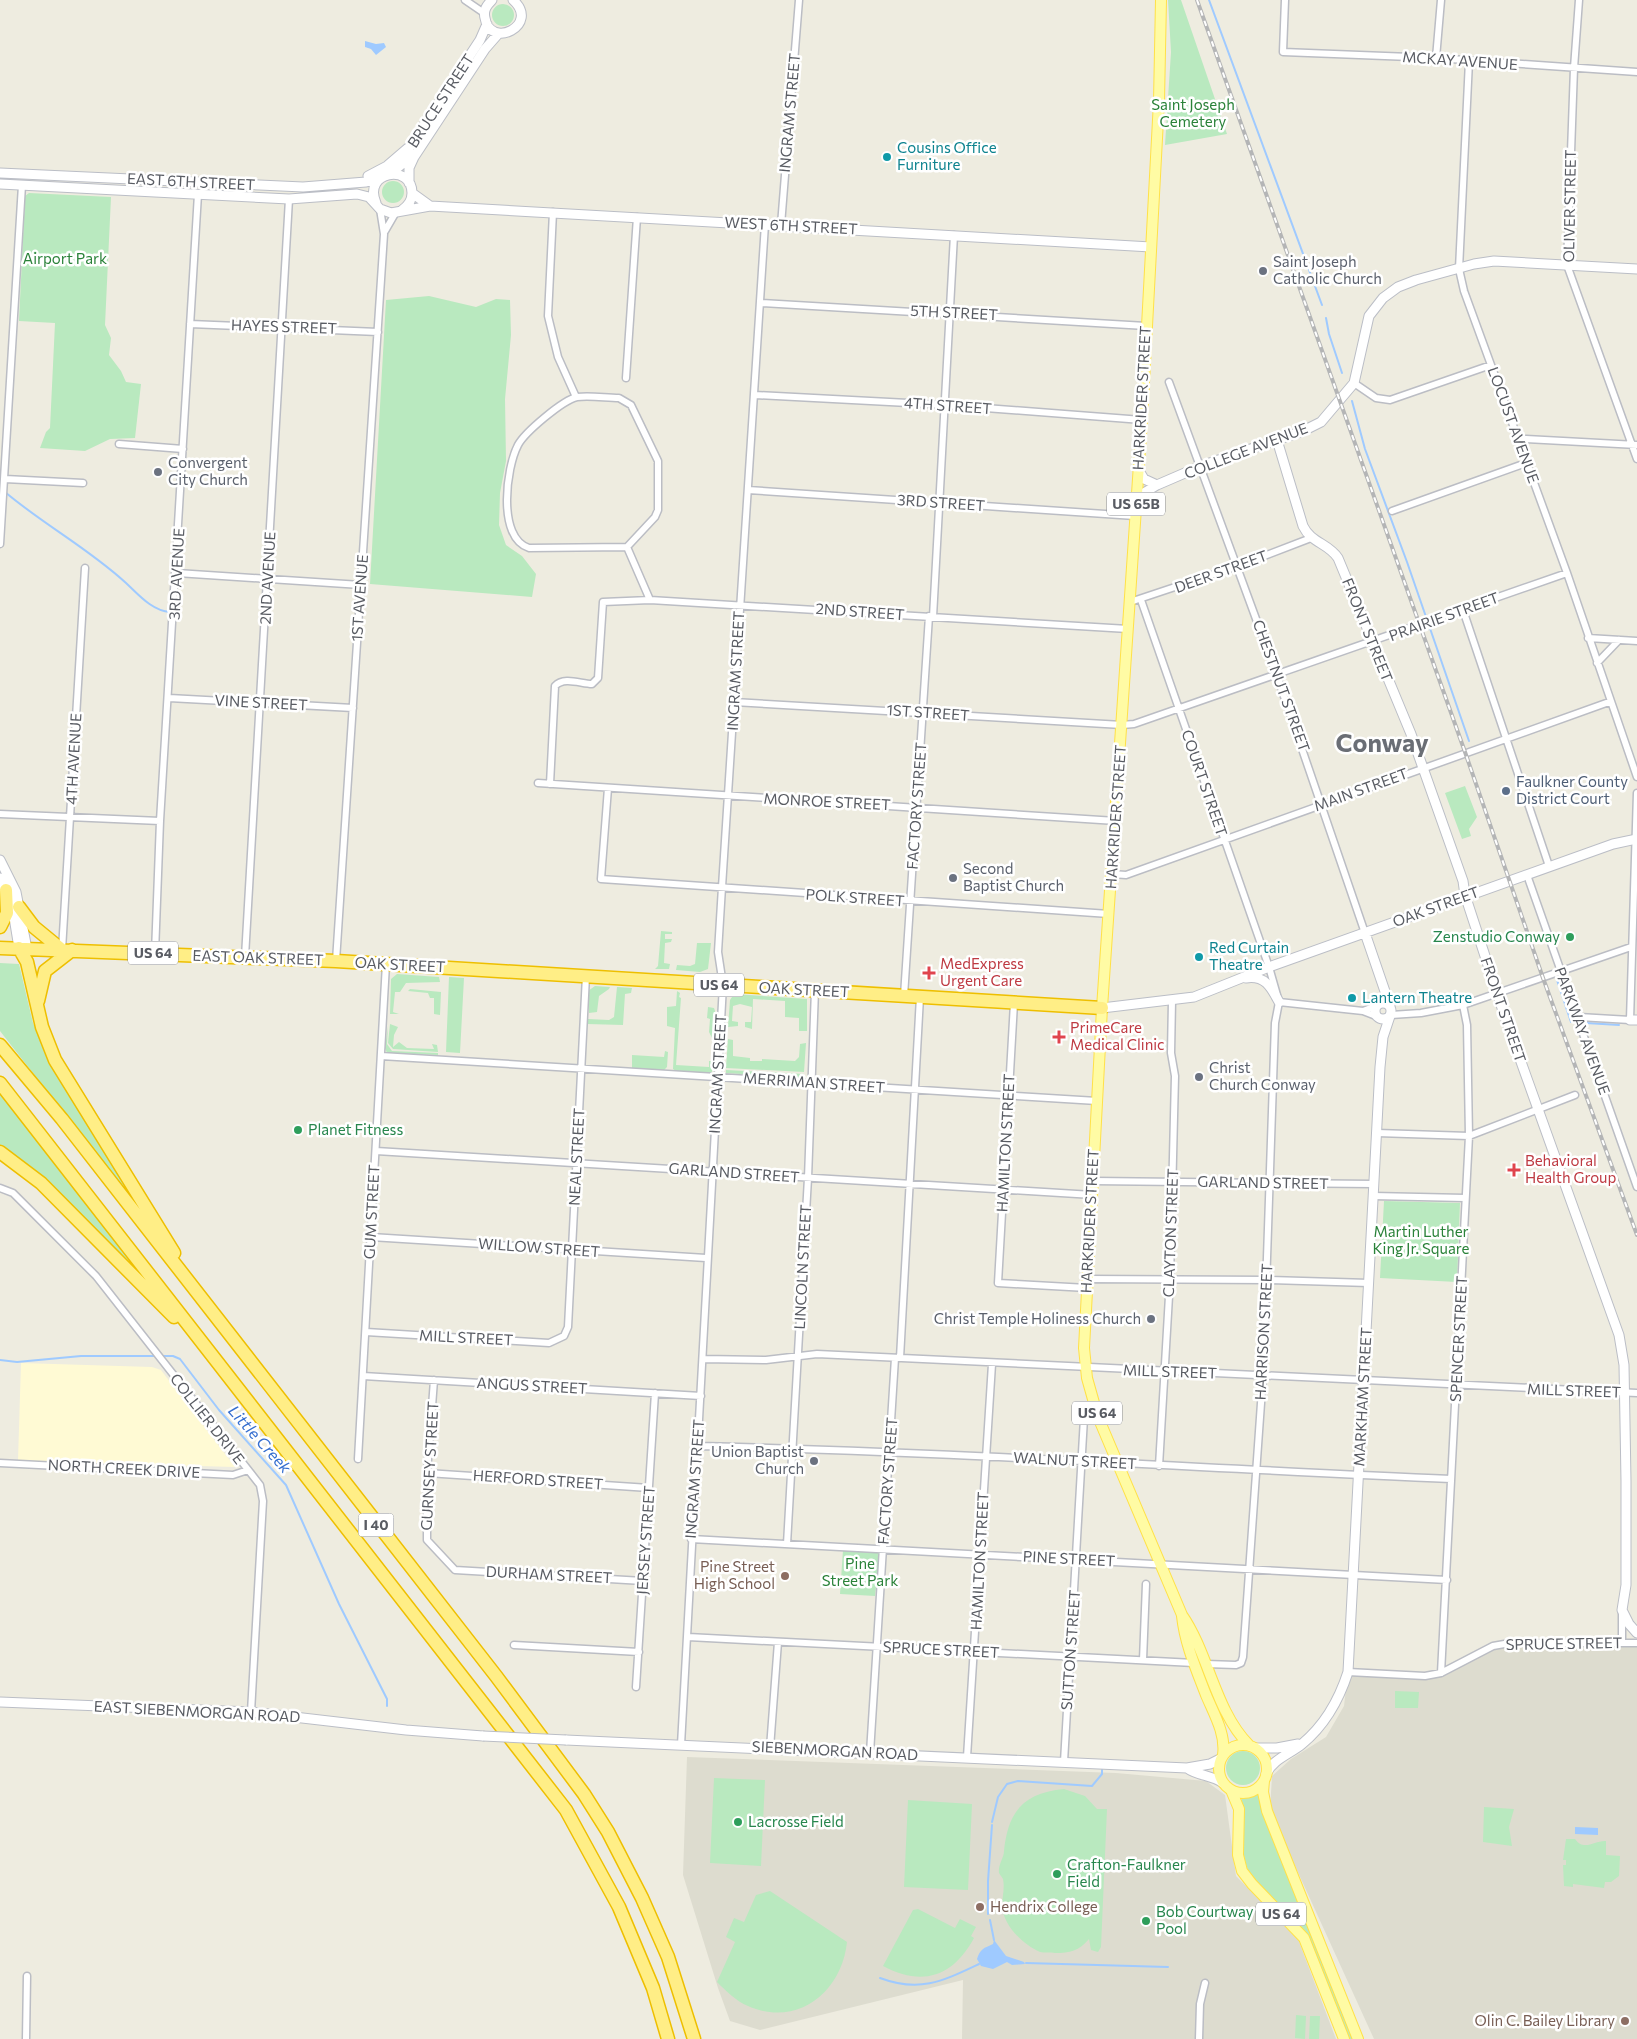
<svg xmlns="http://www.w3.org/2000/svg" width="1637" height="2039" viewBox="0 0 1637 2039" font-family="Commissioner,sans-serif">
  <rect width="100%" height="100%" fill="#eeece0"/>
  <path fill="#fffad4" d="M21,1363l131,4 9,3 74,97 -217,-6z"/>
  <path fill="#dddccf" d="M1510,1643h127v396h-263l-104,-228 2,-35 19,-17 35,-22 18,-31 4,-34 93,1z
    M687,1757l429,16 90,8 19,14 11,81 62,63 38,100h-374l1,-59 -203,50 -30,-9 -12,-33 -35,-113z"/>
  <path fill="#b9e9bf" d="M1168,0h13l46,134 -62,11 6,-93z
    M492 15a11 11 0 1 1 22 0a11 11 0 1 1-22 0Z
    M382 192a11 11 0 1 1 22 0a11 11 0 1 1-22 0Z
    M29,193l82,4 -6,128 6,13 -2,17 12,16 5,11 15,2 -6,54 -25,1 -25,12 -45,-3 6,-16 4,-4 5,-105 -36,-2 6,-125z
    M429,296l47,11 20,-8 14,1 1,35 -6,64 1,62 -6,32 -1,32 7,20 16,11 14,18 -4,23 -162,-13 16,-284z
    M1465,786l12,31 -8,12 2,7 -9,3 -17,-46z
    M661,931l11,1v2h-7v5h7l-1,3 -6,1 -1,20 6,1 -1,5h-14l3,-3z
    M697,943h14l-3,26 -8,3 -24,-2 1,-5 13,1 5,-2z
    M0,963l19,1 14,59 19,41 103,165 -155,-198z
    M397,974l42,3 1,5 -34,1 -6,9h-5l-2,20 6,2h-9l1,-35z
    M449,977l15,1 -4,75 -14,-1z
    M595,986l15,1 -1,2 -10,7 -2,16 -8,1 -1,-22z
    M617,987l15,1 -1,5 -6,1 -2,31 -36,-1 1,-5 21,1 5,-3z
    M410,989l31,3 -1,23 -6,-1v-16h-4l-2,-5 -20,-2z
    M677,991l3,2 -1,4 2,1 -5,67 33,2v-6h3v12l-36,-2 -3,-2 2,-41 -8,-2v-19l9,-1z
    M734,994l73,5v32h-8v-13l-14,-1v-16l-32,-2 -1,30 -7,-2v-5h6l1,-15 -12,-3 -7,2 -1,15 6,1v4l-10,1 2,-27z
    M708,1007l6,1 2,6 -1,22 -3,2 -3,-6 1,-13 -3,-1z
    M390,1024l8,3 -4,8 -1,12 6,-5 8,6 27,1 -2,-5 5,1 1,7 -45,-3 -5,-6z
    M388,1026l-1,18 5,7 46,2v2l-51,-2 -2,-5z
    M728,1039l5,1v16l17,2v3h12v-2l33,2 4,-4 1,-13 6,-1 -2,29 -78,-4z
    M665,1051l3,1 -1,15 -3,3 -32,-1v-14l32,2z
    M726,1070l78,4 -2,4 -76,-5z
    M0,1092l160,205 -160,-150z
    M1384,1201l76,2 -3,79 -77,-4z
    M843,1550l37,2 -5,44 -35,-2z
    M1395,1691l24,1 -1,16h-23z
    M1226 1768a17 17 0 1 1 34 0a17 17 0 1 1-34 0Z
    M714,1778l51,2 -4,86 -51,-3z
    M1064,1789l21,7 12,13h10l-6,138 -3,5 -7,-2 -2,-11c-10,12 -19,14 -34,14 -4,-1 -11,0 -15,-1 -17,-7 -37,-27 -38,-46 0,-8 3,-18 1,-27 -1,-2 -3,-4 -4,-6 -1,-9 5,-15 5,-22 4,-39 19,-58 60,-62z
    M1258,1793l96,246h-5l-40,-101 -56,-59c-18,-27 -5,-52 -12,-82z
    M908,1800l64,4 -4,86 -64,-3z
    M1484,1807l30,2 -5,18 3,19 -29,-4z
    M1566,1839h9c9,13 20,1 31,2v14l14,1 -1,20 -8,6h-6l-1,6 -31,-4v3l-9,-1 -1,-21h3v-5h-3z
    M770,1891l77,51c-5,50 -50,86 -99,64 -12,-5 -22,-15 -31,-24l18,-40 -9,-5 8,-19 10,4 12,-27z
    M918,1909l37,19 5,-9 16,8 -5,9 3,2c-21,39 -52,49 -91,28l30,-56z
    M1296,2015l10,1 -1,23 -10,-1z
    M1310,2016h10l-1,23h-10z"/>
  <path fill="#9fcaff" d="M365,41l11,3 8,-1 2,4 -10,8 -5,-6 -6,-2z
    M1575,1827l23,1v7l-23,-1z
    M994,1940l12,16 18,6 1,2 -13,1 -5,-3 -14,7 -12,-3 -4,-7c3,-10 7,-11 16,-15z"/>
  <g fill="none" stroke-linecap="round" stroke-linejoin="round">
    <path stroke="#9fcaff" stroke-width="2" d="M1209,0l113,305
      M1326,318l3,16 13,39
      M1352,401l13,48 42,113 62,179
      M5,492c39,33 83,56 121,91 12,11 26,28 44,29
      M1557,980l14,42h4
      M1586,1023l33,2
      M161,1356h12l7,3 39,51 67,75 53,119 48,95v7
      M0,1360l17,2 64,-6h75
      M992,1822l6,-25 9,-13 11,-3 74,5 10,-12v-4
      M988,1914v-33l4,-56
      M990,1920l4,20
      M1026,1963l142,4
      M880,1978c40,15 63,3 99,-14"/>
    <g stroke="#bbbdc4" stroke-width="9">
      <path id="street" d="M465,0l19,13
        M1285,0l-2,52 153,6 201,14
        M1579,0l-5,68 -7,197 70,194
        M1436,58l5,-58
        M1469,61l-10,208 5,22 103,282 70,204
        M553,212l-5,104 10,41 18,40
        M781,225l18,-225
        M385,231l11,-19
        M761,303l385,23
        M190,324l188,8
        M626,378l11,-161
        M1169,382l108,294 88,257
        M1354,383l22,15 14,2 101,-35
        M755,395l191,10 196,15
        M1517,440l9,-1 111,6
        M119,444l64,5
        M5,479l78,4
        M748,490l387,26
        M1392,511l134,-48
        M0,544l22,-359
        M627,547l28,-30 3,-7v-49l-27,-56 -12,-7c-13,0 -29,-3 -42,-1 -14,3 -52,35 -59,48 -12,23 -21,93 11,103l98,-1 23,53 478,29
        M177,573l184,12
        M1141,600l128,367 10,35 -4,21 -12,352 -20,282 -2,6 -5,2 -30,-1
        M1130,602l108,-36 73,-28
        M1463,610l86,256
        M933,617l21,-382
        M1588,638l49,3
        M1597,663l22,-23
        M169,698l184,10
        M734,702l388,23 12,-1 433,-151
        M538,783l578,38
        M550,784l5,-98c9,-10 26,-2 37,-2l6,-6 5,-76 47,-2
        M608,788l-7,91 508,35
        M0,814l160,7
        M1112,874l14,1 483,-173
        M1527,875l110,312
        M62,950l23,-382
        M155,953l5,-132 38,-627
        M245,957l44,-758
        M336,961l48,-727 -4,-25
        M904,996l25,-380
        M1279,1002l84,9 13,5
        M1014,1003l-16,280 89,5
        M1363,1011l13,-5
        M1391,1015l30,-2 42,-8 168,-58
        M1579,1017l51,3 7,-227
        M381,1056l716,45
        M1377,1133l92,3 106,-41
        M376,1151l717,44
        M1093,1181l281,3
        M0,1188l13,5 83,83 164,209 3,16 -12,211
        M1373,1196l92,2
        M371,1237l335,21
        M1087,1279l181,1 101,3
        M366,1332l183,11 15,-7 4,-9 18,-351
        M900,1358l20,-361
        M703,1359l63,1 51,-6 820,39
        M363,1376l338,20
        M434,1380l-7,93v67l28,30 188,11
        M698,1446c251,6 502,22 753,33
        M358,1459l28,-495
        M0,1463l233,12 15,-5
        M1159,1466l11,-187 5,-203 -4,-23 1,-52
        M427,1473l222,15
        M691,1539l756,41
        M787,1544l21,-366 7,-188
        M688,1637l506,26
        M1622,1643v-29
        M514,1645l125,7
        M1143,1660l3,-76
        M1348,1672l77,4 16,-3 52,-27 17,-3h127
        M1441,1673l28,-537 -2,-111 -4,-20
        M636,1687l19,-294
        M681,1745l42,-760 -5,-33 4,-65 43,-663
        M770,1748l8,-106
        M870,1753l25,-395
        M967,1757l25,-393
        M1064,1762l20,-344
        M26,2039l1,-63
        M1199,2039l1,-35 5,-21"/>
    </g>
    <g stroke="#bbbec6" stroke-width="11">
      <path id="secondary" d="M492,0c-5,5 -9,10 -7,18 5,32 56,7 28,-18
        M0,173l303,14 63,-5 16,-5
        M390,174l12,-10 8,-18 70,-106 7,-16
        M368,176l19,-10 21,-18
        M409,183v-15l5,-11 71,-108 14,-16
        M0,184l289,15 68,-5 12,3 11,12 11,4 39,-7 721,41
        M412,193l18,13
        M376,203c-14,-32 36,-40 36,-10 0,8 -4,13 -10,17
        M1277,440l26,86c8,17 25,17 35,32l73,176 52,147 2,14 41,125 113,315 5,30 2,116v104l-4,25 7,14 8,9
        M1138,469l6,10 13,6
        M1137,497l20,-12 44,-19 102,-35 18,-9 33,-39 15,-67 14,-18 15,-11 18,-7 58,-16 20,-3 143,8
        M0,860l16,32 11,57
        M0,878l12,27 7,43
        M1365,933l25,73
        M1246,978c19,-3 25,9 33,24
        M1375 1011a8 8 0 1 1 16 0a8 8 0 1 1-16 0Z
        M1102,1008l92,-11 75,-30 344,-123 24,-5
        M1630,1020h7
        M0,1702l251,10 155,18 77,6
        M566,1740l621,28 23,-4 10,-5
        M1256,1748h21l21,-4
        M1187,1768c11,8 25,7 36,15
        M1266,1774c7,-15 24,-20 36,-30 23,-19 37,-44 46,-72l32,-605 3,-30 7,-21"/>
    </g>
    <g stroke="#ffe148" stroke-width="12">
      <path id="primary" d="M1161,0l-2,101 -17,319 -40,588 -18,340 3,30 11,39 84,198c27,39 33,96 67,130
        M1182,1616c3,28 14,53 24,79 8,19 20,39 17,60
        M1219 1769a24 24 0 1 1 48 0a24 24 0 1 1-48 0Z
        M1264,1781l-1,11 4,19 91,228
        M1231,1790l8,19 -1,46 4,16 10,13 52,54 40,101"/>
    </g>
    <g stroke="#eebf00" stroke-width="15">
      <path id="highway" d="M19,907l15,20 28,23
        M0,927l7,-14 -1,-23
        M0,948l336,13 766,47
        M19,948l8,14 15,65 13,33 119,193
        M38,1001l7,-30 27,-21
        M0,1045l62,74 434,557 88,118 24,38 34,66 26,59 26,82
        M0,1083l566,727 53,97 34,81 15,51
        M0,1152l41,31 133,134"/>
    </g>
    <use href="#street" stroke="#fff" stroke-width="6"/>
    <use href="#secondary" stroke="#fff" stroke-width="9"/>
    <use href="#primary" stroke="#fffba4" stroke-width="10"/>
    <use href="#highway" stroke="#ffee86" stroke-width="12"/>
    <g stroke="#b4b5b6" stroke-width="4">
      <path id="rail" d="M1197,0l268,752 78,226 94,257"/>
    </g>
    <use href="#rail" stroke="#fff" stroke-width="2" stroke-dasharray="5.5" stroke-linecap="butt"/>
    <g stroke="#bbbec6" stroke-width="11" stroke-linecap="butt">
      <path id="secondary-bridge" d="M483,1736l83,4"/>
    </g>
    <use href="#secondary-bridge" stroke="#fff" stroke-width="9"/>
  </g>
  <g fill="#0f9aa8" stroke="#fff" stroke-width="2">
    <circle cx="887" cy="157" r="5"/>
    <circle cx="1199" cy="957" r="5"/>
    <circle cx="1352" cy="998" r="5"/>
  </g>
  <g fill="#6b7280" stroke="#fff" stroke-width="2">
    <circle cx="1263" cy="271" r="5"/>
    <circle cx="158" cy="472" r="5"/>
    <circle cx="953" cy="878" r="5"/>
    <circle cx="1199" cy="1077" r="5"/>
    <circle cx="1151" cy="1319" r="5"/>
    <circle cx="814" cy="1461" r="5"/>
  </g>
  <circle fill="#5c6f8a" stroke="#fff" stroke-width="2" cx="1506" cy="791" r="5"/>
  <g fill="#2e9e5b" stroke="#fff" stroke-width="2">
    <circle cx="1570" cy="937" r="5"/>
    <circle cx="298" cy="1130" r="5"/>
    <circle cx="738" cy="1822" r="5"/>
    <circle cx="1057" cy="1874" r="5"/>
    <circle cx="1146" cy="1921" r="5"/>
  </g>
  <g fill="#e0444e" stroke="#fff" stroke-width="2">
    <path d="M926.5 965.5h5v5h5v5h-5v5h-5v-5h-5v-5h5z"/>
    <path d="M1056.5 1029.5h5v5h5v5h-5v5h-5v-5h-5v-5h5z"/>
    <path d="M1511.5 1162.5h5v5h5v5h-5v5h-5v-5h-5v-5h5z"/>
  </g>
  <g fill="#8d6e63" stroke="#fff" stroke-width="2">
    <circle cx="785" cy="1576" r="5"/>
    <circle cx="980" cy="1907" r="5"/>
    <circle cx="1625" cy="2021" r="5"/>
  </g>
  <g text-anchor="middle" stroke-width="5" stroke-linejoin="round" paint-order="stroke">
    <g fill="#fff" stroke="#8b8d92" stroke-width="1">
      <rect x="1107" y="492.5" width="58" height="23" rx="4"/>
      <rect x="128" y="941.5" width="50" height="23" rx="4"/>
      <rect x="694" y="973.5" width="50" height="23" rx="4"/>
      <rect x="1072" y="1401.5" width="50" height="23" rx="4"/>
      <rect x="358.5" y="1513.5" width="35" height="23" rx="4"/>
      <rect x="1256" y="1902.5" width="50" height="23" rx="4"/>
    </g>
    <g font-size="14" font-weight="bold" fill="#595c63">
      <text x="1136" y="509">US 65B</text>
      <text x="153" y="958">US 64</text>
      <text x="719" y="990">US 64</text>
      <text x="1097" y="1418">US 64</text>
      <text x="376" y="1530">I 40</text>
      <text x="1281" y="1919">US 64</text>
    </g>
    <g font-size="15" fill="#595c63" stroke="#fff">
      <text transform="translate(1460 61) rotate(4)" y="5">MCKAY AVENUE</text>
      <text transform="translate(441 101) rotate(-57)" y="5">BRUCE STREET</text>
      <text transform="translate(790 113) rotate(-85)" y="5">INGRAM STREET</text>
      <text transform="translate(191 182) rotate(3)" y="5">EAST 6TH STREET</text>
      <text transform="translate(1570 206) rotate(-89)" y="5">OLIVER STREET</text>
      <text transform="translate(791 226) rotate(3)" y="5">WEST 6TH STREET</text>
      <text transform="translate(954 313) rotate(3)" y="5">5TH STREET</text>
      <text transform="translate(284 327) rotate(2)" y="5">HAYES STREET</text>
      <text transform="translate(1142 398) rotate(-87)" y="5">HARKRIDER STREET</text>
      <text transform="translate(948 406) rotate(4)" y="5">4TH STREET</text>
      <text transform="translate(1513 425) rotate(70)" y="5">LOCUST AVENUE</text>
      <text transform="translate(1246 451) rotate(-21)" y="5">COLLEGE AVENUE</text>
      <text transform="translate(941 503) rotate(4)" y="5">3RD STREET</text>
      <text transform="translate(1221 572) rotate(-20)" y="5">DEER STREET</text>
      <text transform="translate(177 574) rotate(-87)" y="5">3RD AVENUE</text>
      <text transform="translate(268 578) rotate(-87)" y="5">2ND AVENUE</text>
      <text transform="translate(360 598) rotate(-86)" y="5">1ST AVENUE</text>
      <text transform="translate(860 612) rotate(4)" y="5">2ND STREET</text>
      <text transform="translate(1444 617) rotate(-20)" y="5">PRAIRIE STREET</text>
      <text transform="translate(1367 630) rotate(68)" y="5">FRONT STREET</text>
      <text transform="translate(736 671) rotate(-87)" y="5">INGRAM STREET</text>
      <text transform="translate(1281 686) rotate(70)" y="5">CHESTNUT STREET</text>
      <text transform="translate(261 703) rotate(3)" y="5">VINE STREET</text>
      <text transform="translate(928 713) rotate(4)" y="5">1ST STREET</text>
      <text transform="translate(74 759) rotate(-87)" y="5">4TH AVENUE</text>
      <text transform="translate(1204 783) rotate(71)" y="5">COURT STREET</text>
      <text transform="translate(1361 790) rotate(-20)" y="5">MAIN STREET</text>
      <text transform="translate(827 802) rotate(3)" y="5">MONROE STREET</text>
      <text transform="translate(917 806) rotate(-86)" y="5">FACTORY STREET</text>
      <text transform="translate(1116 817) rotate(-86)" y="5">HARKRIDER STREET</text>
      <text transform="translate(855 898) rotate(4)" y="5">POLK STREET</text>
      <text transform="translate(1436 907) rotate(-20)" y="5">OAK STREET</text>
      <text transform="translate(258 958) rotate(2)" y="5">EAST OAK STREET</text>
      <text transform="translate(400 965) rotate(3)" y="5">OAK STREET</text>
      <text transform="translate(804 990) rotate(3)" y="5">OAK STREET</text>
      <text transform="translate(1503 1010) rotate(71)" y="5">FRONT STREET</text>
      <text transform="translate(1582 1031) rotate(70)" y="5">PARKWAY AVENUE</text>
      <text transform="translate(718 1074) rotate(-87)" y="5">INGRAM STREET</text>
      <text transform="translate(814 1083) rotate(4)" y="5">MERRIMAN STREET</text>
      <text transform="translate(1006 1143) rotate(-87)" y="5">HAMILTON STREET</text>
      <text transform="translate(577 1157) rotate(-87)" y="5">NEAL STREET</text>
      <text transform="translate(734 1173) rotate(4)" y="5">GARLAND STREET</text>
      <text transform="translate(1263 1183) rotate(1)" y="5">GARLAND STREET</text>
      <text transform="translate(372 1212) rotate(-87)" y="5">GUM STREET</text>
      <text transform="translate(1090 1221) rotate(-87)" y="5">HARKRIDER STREET</text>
      <text transform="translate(1171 1233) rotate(-88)" y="5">CLAYTON STREET</text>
      <text transform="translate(539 1248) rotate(4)" y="5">WILLOW STREET</text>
      <text transform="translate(803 1267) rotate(-87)" y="5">LINCOLN STREET</text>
      <text transform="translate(1264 1332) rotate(-87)" y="5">HARRISON STREET</text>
      <text transform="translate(466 1338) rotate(3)" y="5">MILL STREET</text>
      <text transform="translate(1459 1339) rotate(-87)" y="5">SPENCER STREET</text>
      <text transform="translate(1170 1372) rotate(2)" y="5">MILL STREET</text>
      <text transform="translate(532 1386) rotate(3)" y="5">ANGUS STREET</text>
      <text transform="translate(1574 1391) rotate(2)" y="5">MILL STREET</text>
      <text transform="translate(1363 1397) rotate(-87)" y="5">MARKHAM STREET</text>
      <text transform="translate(207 1419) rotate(52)" y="5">COLLIER DRIVE</text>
      <text transform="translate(1075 1461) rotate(3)" y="5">WALNUT STREET</text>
      <text transform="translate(430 1466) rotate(-87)" y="5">GURNSEY STREET</text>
      <text transform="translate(124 1469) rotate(3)" y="5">NORTH CREEK DRIVE</text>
      <text transform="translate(695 1479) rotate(-86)" y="5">INGRAM STREET</text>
      <text transform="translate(538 1480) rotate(4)" y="5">HERFORD STREET</text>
      <text transform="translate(888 1481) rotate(-86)" y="5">FACTORY STREET</text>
      <text transform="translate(646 1540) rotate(-86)" y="5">JERSEY STREET</text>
      <text transform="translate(1069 1559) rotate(3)" y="5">PINE STREET</text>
      <text transform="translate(980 1561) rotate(-87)" y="5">HAMILTON STREET</text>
      <text transform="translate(549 1575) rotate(3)" y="5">DURHAM STREET</text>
      <text transform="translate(1564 1644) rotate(-1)" y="5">SPRUCE STREET</text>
      <text transform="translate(941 1650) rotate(3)" y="5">SPRUCE STREET</text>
      <text transform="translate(1071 1650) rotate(-86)" y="5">SUTTON STREET</text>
      <text transform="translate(197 1712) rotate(3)" y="5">EAST SIEBENMORGAN ROAD</text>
      <text transform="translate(835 1751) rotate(3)" y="5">SIEBENMORGAN ROAD</text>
    </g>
    <g font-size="15" fill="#2a8239" stroke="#fff">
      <text x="1193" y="110">Saint Joseph<tspan x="1193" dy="17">Cemetery</tspan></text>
      <text x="65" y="264">Airport Park</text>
      <text x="1421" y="1237">Martin Luther<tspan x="1421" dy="17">King Jr. Square</tspan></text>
      <text x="860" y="1569">Pine<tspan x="860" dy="17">Street Park</tspan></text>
    </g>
    <g font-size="15" fill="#0d838f" stroke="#fff" text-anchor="start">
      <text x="897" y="153">Cousins Office<tspan x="897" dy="17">Furniture</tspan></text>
      <text x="1209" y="953">Red Curtain<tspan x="1209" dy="17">Theatre</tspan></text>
      <text x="1362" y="1003">Lantern Theatre</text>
    </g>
    <g font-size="15" fill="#5b616d" stroke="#fff" text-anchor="start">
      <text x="1273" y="267">Saint Joseph<tspan x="1273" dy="17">Catholic Church</tspan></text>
      <text x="168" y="468">Convergent<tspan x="168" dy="17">City Church</tspan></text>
      <text x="963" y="874">Second<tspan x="963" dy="17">Baptist Church</tspan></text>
      <text x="1209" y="1073">Christ<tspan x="1209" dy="17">Church Conway</tspan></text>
      <text x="1141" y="1324" text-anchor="end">Christ Temple Holiness Church</text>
      <text x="804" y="1457" text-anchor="end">Union Baptist<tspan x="804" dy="17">Church</tspan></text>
    </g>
    <g font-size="15" fill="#4e5e75" stroke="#fff" text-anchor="start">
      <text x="1516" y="787">Faulkner County<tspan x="1516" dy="17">District Court</tspan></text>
    </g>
    <g font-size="15" fill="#27864d" stroke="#fff" text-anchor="start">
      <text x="1560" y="942" text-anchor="end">Zenstudio Conway</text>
      <text x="308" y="1135">Planet Fitness</text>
      <text x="748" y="1827">Lacrosse Field</text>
      <text x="1067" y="1870">Crafton-Faulkner<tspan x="1067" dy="17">Field</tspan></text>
      <text x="1156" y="1917">Bob Courtway<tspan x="1156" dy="17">Pool</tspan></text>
    </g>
    <g font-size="15" fill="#be3a42" stroke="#fff" text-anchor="start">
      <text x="940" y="969">MedExpress<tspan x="940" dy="17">Urgent Care</tspan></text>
      <text x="1070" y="1033">PrimeCare<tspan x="1070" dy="17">Medical Clinic</tspan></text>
      <text x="1525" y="1166">Behavioral<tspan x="1525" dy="17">Health Group</tspan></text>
    </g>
    <g font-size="15" fill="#785e54" stroke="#fff" text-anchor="end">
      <text x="775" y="1572">Pine Street<tspan x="775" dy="17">High School</tspan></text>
      <text x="990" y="1912" text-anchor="start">Hendrix College</text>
      <text x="1615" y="2026">Olin C. Bailey Library</text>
    </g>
    <g font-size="16" font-style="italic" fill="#356ecf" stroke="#fff">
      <text transform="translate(260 1439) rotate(48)" y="6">Little Creek</text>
    </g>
    <g font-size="25" font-weight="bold" fill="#6a6e75" stroke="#fff">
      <text x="1382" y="752">Conway</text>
    </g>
  </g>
</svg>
